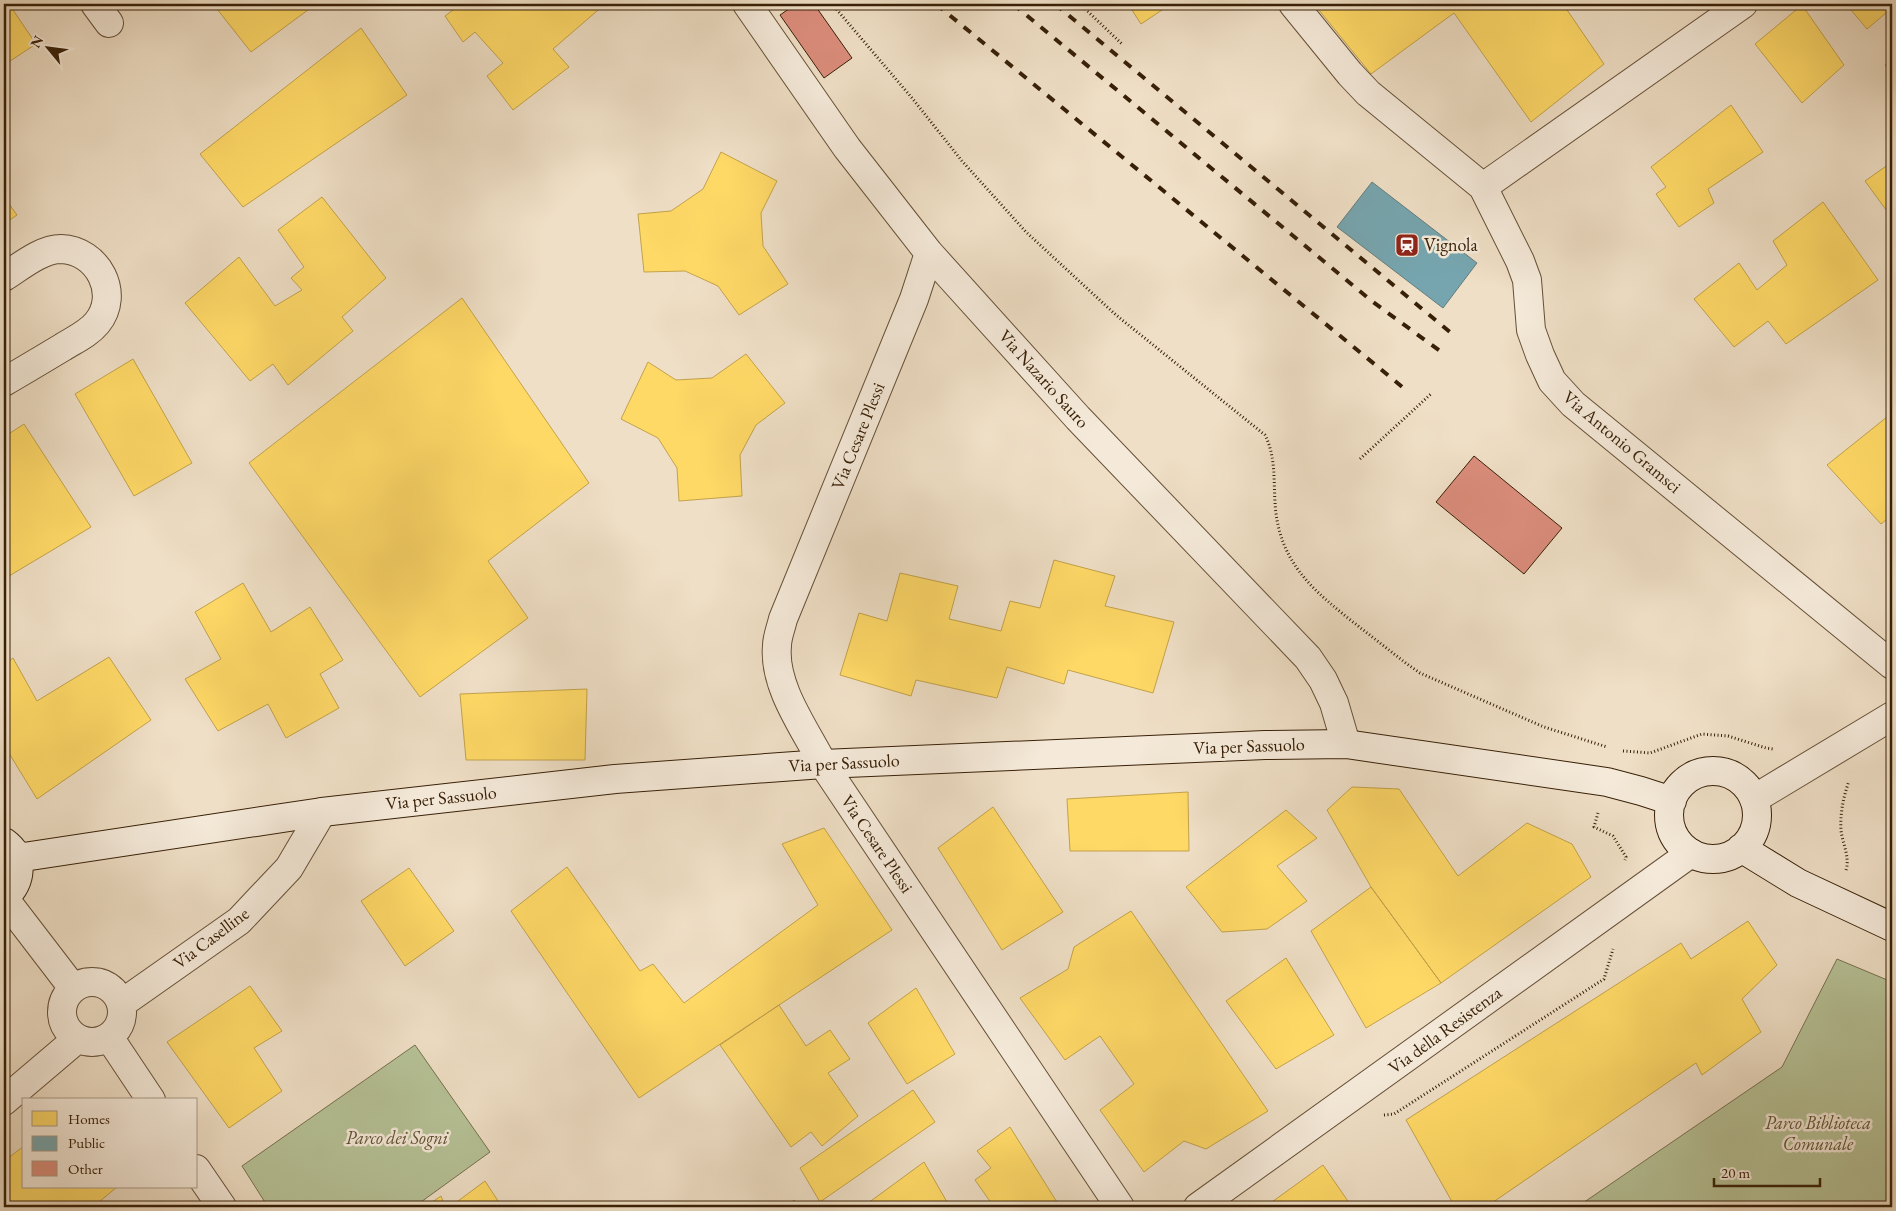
<svg xmlns="http://www.w3.org/2000/svg" width="1896" height="1211" viewBox="0 0 1896 1211" font-family="'EB Garamond',serif">
  <rect width="100%" height="100%" fill="#efdfc6"/>
  <filter id="stains"><feTurbulence type="fractalNoise" baseFrequency=".004" numOctaves="4"/><feColorMatrix values="0 0 0 0 .2 0 0 0 0 .09 0 0 0 0 .02 0 0 0 .5 -.17"/></filter>
  <radialGradient id="worn" r=".72"><stop offset=".6" stop-color="#630" stop-opacity="0"/><stop offset="1" stop-color="#630" stop-opacity=".3"/></radialGradient>
  <path fill="#b6c297" stroke="#77714f" d="M1837,959l55,23v225h-315l205,-140z
    M415,1045l75,107 -76,55h-146l-26,-41z"/>
  <path fill="#ffd966" stroke="#c3a24a" d="M4,4h5l27,40 -32,21z
    M213,4h103l-65,48z
    M461,4h144l-52,45 16,18 -56,43 -26,-34 16,-13 -28,-31 -12,10 -18,-26z
    M1128,4h43l-30,20z
    M1314,4h249l41,60 -73,58 -77,-109 -83,61z
    M1846,4h46v4l-25,21z
    M1802,5l42,60 -42,38 -47,-59z
    M361,28l46,67 -164,112 -43,-53z
    M1892,59v15l-7,-9z
    M1731,105l32,47 -55,37 6,14 -35,24 -23,-33 10,-7 -15,-20z
    M721,152l56,29 -16,32 2,33 25,38 -49,31 -21,-29 -33,-15 -41,1 -6,-58 33,-3 32,-22z
    M1892,162v56l-27,-37z
    M4,197l13,18 -13,9z
    M322,197l64,81 -44,39 11,14 -65,54 -15,-21 -23,17 -65,-78 54,-46 36,49 27,-16 -11,-12 13,-11 -26,-37z
    M1823,202l55,78 -92,64 -18,-23 -34,26 -40,-48 45,-36 18,27 30,-25 -14,-24z
    M462,298l127,185 -101,78 40,57 -108,79 -171,-234z
    M746,354l39,49 -29,22 -16,30 2,41 -63,5 -2,-33 -19,-30 -37,-19 27,-57 28,18 36,-2z
    M133,359l59,104 -58,33 -59,-102z
    M1892,413v102l-11,9 -54,-59z
    M24,424l67,103 -87,52v-142z
    M1054,560l61,16 -10,30 69,16 -21,71 -85,-23 -4,14 -57,-17 -10,31 -81,-18 -5,16 -71,-21 19,-62 28,8 13,-48 58,13 -9,33 52,12 9,-30 30,7z
    M243,583l28,49 39,-25 33,53 -23,14 19,34 -53,30 -18,-34 -50,27 -33,-52 36,-20 -26,-47z
    M109,657l42,63 -114,79 -33,-54v-80l9,-7 24,43z
    M587,689l-2,71h-119l-6,-66z
    M1352,787l47,2 59,87 69,-53 45,21 19,33 -150,106 -70,-96 -44,-77z
    M1188,792l1,59h-119l-3,-52z
    M993,807l70,105 -61,38 -64,-102z
    M1286,810l31,28 -40,28 30,35 -40,28 -45,3 -36,-45z
    M824,828l68,102 -253,168 -128,-187 56,-44 73,104 13,-7 31,39 134,-98 -36,-61z
    M409,868l45,63 -49,35 -44,-65z
    M1371,887l70,96 -75,45 -55,-97z
    M1131,911l137,200 -62,38 -22,-8 -40,31 -44,-62 34,-26 -34,-48 -35,24 -45,-62 48,-29 6,-22z
    M1748,921l29,44 -35,34 19,33 -59,43 -6,-12 -210,144h-31l-49,-87 275,-177 10,16z
    M1286,958l48,77 -58,34 -50,-68z
    M250,986l32,45 -28,17 28,43 -53,37 -62,-86z
    M916,988l39,66 -48,30 -39,-61z
    M779,1005l27,41 24,-16 20,29 -22,14 30,43 -36,30 -11,-14 -20,15 -71,-102z
    M913,1090l22,32 -115,80 -20,-34z
    M1010,1127l50,80h-66l-19,-27 16,-12 -14,-17z
    M24,1146v41h93l-24,20h-89v-46z
    M924,1162l23,40 -8,5h-74l-1,-1z
    M1323,1165l29,42h-87z
    M485,1181l17,26h-52z
    M441,1196l4,11h-20z
    M794,1200l5,7h-14z"/>
  <path fill="#76a5af" stroke="#637d7d" d="M1372,182l105,81 -34,45 -106,-81z"/>
  <path fill="#db8d7c" stroke="#382007" d="M796,4h18l38,54 -28,20 -44,-63z
    M1474,456l88,72 -38,46 -88,-72z"/>
  <g fill="none" stroke-linecap="round" stroke-linejoin="round">
    <g stroke="#665037" stroke-width="30">
      <path id="minor" d="M95,4l14,19
        M747,4l100,144 82,105 149,165 230,240 15,22 11,23 12,41
        M1293,4l57,70 18,19 115,94 37,74 7,19 4,50 9,25 12,26 21,23 319,261
        M1483,187l260,-183
        M929,253l-15,46 -131,320c-2,9 -6,18 -6,27 -4,40 28,83 46,118l297,443
        M4,277c16,-10 37,-28 57,-28 37,1 60,45 36,74 -9,11 -23,17 -34,24 -20,12 -40,24 -59,35
        M1754,799l138,-83
        M4,898l69,90
        M62 1012a30 30 0 1 1 60 0a30 30 0 1 1-60 0Z
        M121,1004l118,-83 50,-53 33,-56
        M109,1037l42,63
        M4,1101l73,-62
        M196,1169l26,38
        M1198,1207l493,-354"/>
    </g>
    <g stroke="#382007" stroke-width="30">
      <path id="secondary" d="M1669 815a44 44 0 1 1 88 0a44 44 0 1 1-88 0Z
        M4,842c21,15 18,40 0,56
        M1741,848l57,35 94,44
        M17,858l305,-46 293,-33 208,-15 442,-19 81,-1 261,38 34,9 31,10"/>
    </g>
    <path stroke="#382007" stroke-width="3" stroke-dasharray="1 2.5" stroke-linecap="butt" d="M832,4l80,94 50,63 64,71 90,83 149,120c14,28 6,59 13,90 10,45 40,69 75,97 18,14 36,28 54,42l13,9 124,54 63,20
      M1080,4l42,40
      M1360,459l72,-66
      M1623,751l27,2 52,-19 26,2 38,12 7,1
      M1598,813l-4,14 19,9 13,21 -1,3
      M1846,870c4,-12 -3,-26 -5,-39 -1,-17 2,-33 8,-50
      M1384,1115l10,-1 210,-135 9,-30"/>
    <use href="#minor" stroke="#f5eada" stroke-width="28"/>
    <use href="#secondary" stroke="#f5eada" stroke-width="28"/>
    <path stroke="#382007" stroke-width="4" stroke-dasharray="9 9" stroke-linecap="butt" d="M936,4l470,386
      M1013,4l360,298 67,49
      M1055,4l396,329"/>
  </g>
  <defs>
    <g id="station-square" transform="scale(1.25)"><rect x="-9" y="-9" width="18" height="18" rx="4" fill="#8f2418" stroke="#f5eada"/><path d="M-3-6H3Q5-6 5-4V2Q5 4 3 4L4.5 6H3L1.5 4h-3L-3 6H-4.5L-3 4Q-5 4-5 2V-4Q-5-6-3-6ZM-3.5-4v3h7v-3ZM-3.5 1v1.5H-2V1ZM2 1v1.5H3.5V1Z" fill="#fff"/></g>
  </defs>
  <g fill-rule="evenodd">
    <use href="#station-square" x="1407" y="245"/>
  </g>
  <g text-anchor="middle" stroke-width="5" stroke-linejoin="round" paint-order="stroke">
    <g font-size="18" fill="#382007" stroke="#f5eada" text-anchor="start">
      <text x="1424" y="251">Vignola</text>
    </g>
    <g font-size="18" fill="#382007" stroke="#f5eada">
      <text transform="translate(1044 379) rotate(48)" y="6">Via Nazario Sauro</text>
      <text transform="translate(858 436) rotate(-68)" y="6">Via Cesare Plessi</text>
      <text transform="translate(1622 442) rotate(40)" y="6">Via Antonio Gramsci</text>
      <text transform="translate(1249 746) rotate(-2)" y="6">Via per Sassuolo</text>
      <text transform="translate(844 763) rotate(-3)" y="6">Via per Sassuolo</text>
      <text transform="translate(441 798) rotate(-6)" y="6">Via per Sassuolo</text>
      <text transform="translate(877 844) rotate(56)" y="6">Via Cesare Plessi</text>
      <text transform="translate(211 938) rotate(-37)" y="6">Via Caselline</text>
      <text transform="translate(1445 1030) rotate(-36)" y="6">Via della Resistenza</text>
    </g>
    <g font-size="18" font-style="italic" fill="#5e5132" stroke="#f5eada">
      <text x="1818" y="1129">Parco Biblioteca<tspan x="1818" dy="21">Comunale</tspan></text>
      <text x="397" y="1144">Parco dei Sogni</text>
    </g>
  </g>
  <rect width="1896" height="1211" fill="none" stroke="#efdfc6" stroke-width="20"/>
  <rect x="5" y="5" width="1886" height="1201" fill="none" stroke="#382007" stroke-width="2.5"/>
  <rect x="10" y="10" width="1876" height="1191" fill="none" stroke="#382007"/>
  <rect x="22" y="1098" width="175" height="90" fill="#f5eada" stroke="#a99986"/>
  <rect x="32" y="1111" width="25" height="15" fill="#ffd966" stroke="#a99986"/>
  <text x="68" y="1124" font-size="15" fill="#382007">Homes</text>
  <rect x="32" y="1136" width="25" height="15" fill="#76a5af" stroke="#a99986"/>
  <text x="68" y="1148" font-size="15" fill="#382007">Public</text>
  <rect x="32" y="1161" width="25" height="15" fill="#db8d7c" stroke="#a99986"/>
  <text x="68" y="1174" font-size="15" fill="#382007">Other</text>
  <g transform="translate(48 48) rotate(299)" stroke="#f5eada" stroke-width="4" paint-order="stroke">
  <path d="M0-4L9 19L0 12L-9 19Z" fill="#382007"/>
  <text y="-8" font-size="14" font-weight="bold" text-anchor="middle" fill="#382007">N</text>
  </g>
  <path d="M1714 1178v8h106v-8" fill="none" stroke="#382007" stroke-width="2.5"/>
  <text x="1721" y="1178" font-size="15" fill="#382007" stroke="#f5eada" stroke-width="4" paint-order="stroke">20 m</text>
  <rect width="100%" height="100%" filter="url(#stains)"/>
  <rect width="100%" height="100%" fill="url(#worn)"/>
</svg>
